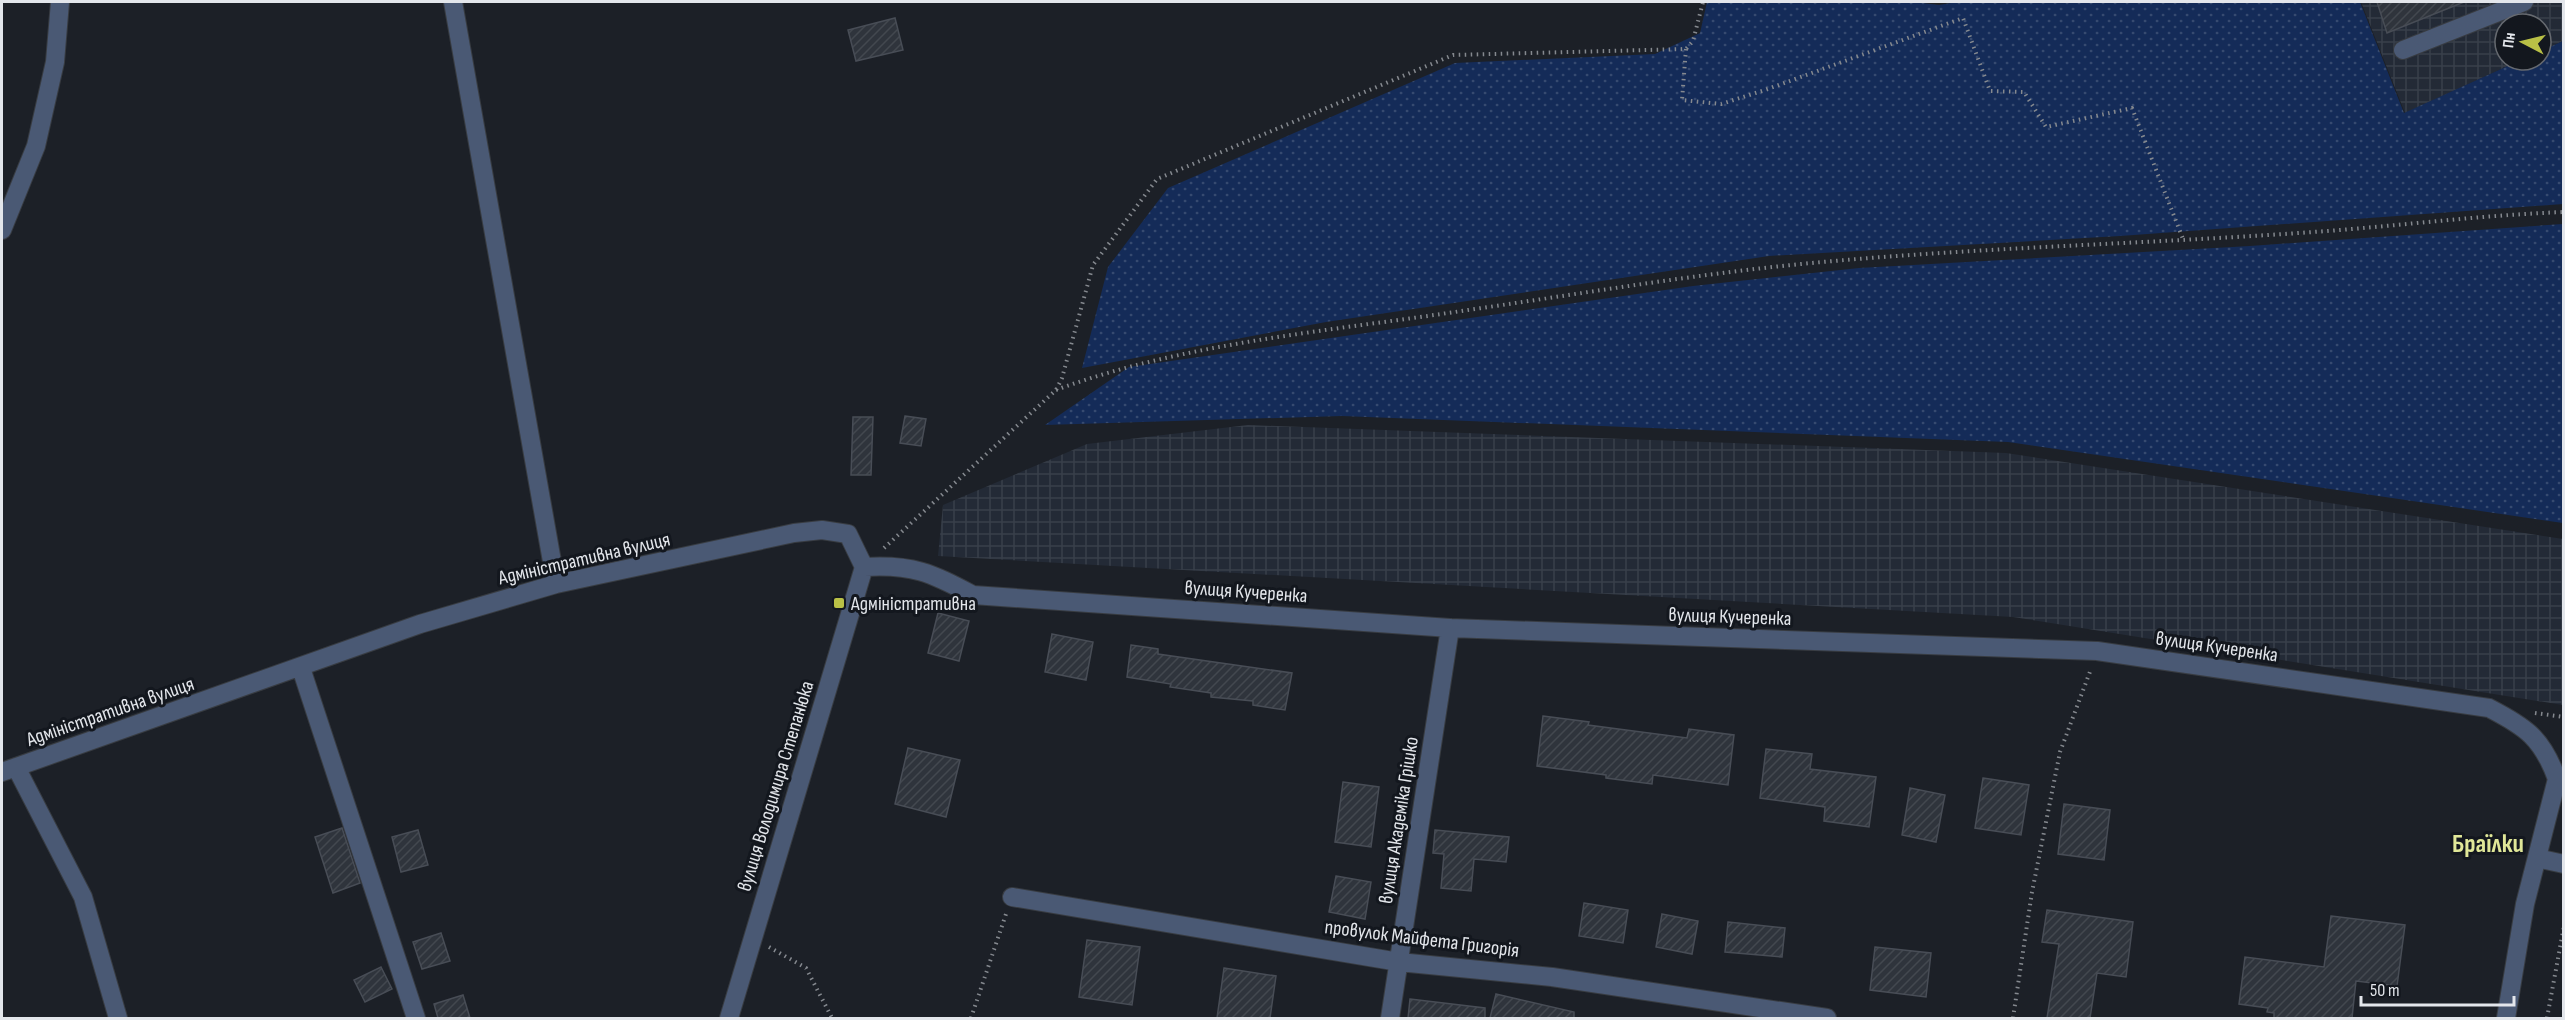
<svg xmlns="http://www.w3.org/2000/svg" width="2565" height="1020" viewBox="0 0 2565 1020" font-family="'Sofia Sans Condensed',sans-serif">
  <defs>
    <pattern id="industrial-grid" width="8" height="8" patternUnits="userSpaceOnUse" patternTransform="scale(1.5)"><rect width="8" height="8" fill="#232a36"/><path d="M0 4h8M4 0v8" fill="none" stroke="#383f4a"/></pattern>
    <pattern id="grass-dots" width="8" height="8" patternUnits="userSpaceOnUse" patternTransform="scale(1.5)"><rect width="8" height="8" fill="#142b58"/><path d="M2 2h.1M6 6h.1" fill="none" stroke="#364a70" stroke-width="1.8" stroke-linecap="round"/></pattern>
    <pattern id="building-hatch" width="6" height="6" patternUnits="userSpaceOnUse" patternTransform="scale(1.5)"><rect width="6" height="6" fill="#2f343c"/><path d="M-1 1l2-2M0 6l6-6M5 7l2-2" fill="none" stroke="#43484f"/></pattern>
  </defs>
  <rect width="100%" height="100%" fill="#1c2027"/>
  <path fill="url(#industrial-grid)" d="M2361,2h202v39l-22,10v-27h-36v36h16l-116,53z
    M1248,425l758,28 557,86v166l-550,-88 -1075,-61 5,-51 144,-61z"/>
  <path fill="url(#grass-dots)" d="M1707,2h208l24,3 18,-3h403l44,111 117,-53h20v-9l22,-10v163l-443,32 -351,20 -443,66 -244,46 26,-101 60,-79 287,-125 200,-9 45,-21z
    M2563,224v299l-555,-81 -666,-26 -297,9 84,-58 564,-81 166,-18 391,-22z"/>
  <path fill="url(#building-hatch)" stroke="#484d56" stroke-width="1.5" d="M2377,2h87l-77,31z
    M895,18l8,32 -47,11 -8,-31z
    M905,416l21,3 -5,27 -21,-3z
    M853,417h20l-2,58h-20z
    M938,613l31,8 -10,40 -31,-8z
    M1052,634l41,8 -7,38 -41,-8z
    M1131,645l27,4v5l134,19 -7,37 -32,-5v-4l-42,-4v-4l-41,-6 1,-3 -44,-7z
    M1543,716l46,6 -1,3 99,13 2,-9 45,6 -6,50 -75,-10 -1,9 -46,-6v-3l-69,-9z
    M908,748l52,12 -14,57 -51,-13z
    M1766,749l46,5 -2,15 66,8 -7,50 -45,-6 1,-14 -65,-9z
    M1983,778l46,7 -8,50 -46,-7z
    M1343,782l36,5 -8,60 -36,-5z
    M1910,788l35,7 -9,47 -34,-7z
    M2064,804l46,6 -6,50 -46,-6z
    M342,828l18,55 -27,10 -18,-56z
    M418,830l10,35 -27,7 -9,-35z
    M1435,830l74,7 -3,25 -32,-3 -3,32 -30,-3 3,-34 -11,-1z
    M1336,876l35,6 -6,37 -36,-7z
    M1584,903l44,7 -5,33 -44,-7z
    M2047,910l86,12 -7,55 -29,-4 -7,45h-43l12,-74 -17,-2z
    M1662,914l36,7 -6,33 -36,-7z
    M2331,916l74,9 -8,61 -41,-5 -4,37h-78v-5l-7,-1 1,-4 -29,-4 6,-47 79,10z
    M1728,922l57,6 -3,29 -57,-5z
    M441,933l9,28 -28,8 -9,-27z
    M1087,940l53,7 -8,58 -53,-8z
    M1875,947l56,6 -5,44 -56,-7z
    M381,967l11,22 -27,13 -11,-22z
    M1224,968l52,8 -6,42h-53z
    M1496,994l78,18v6h-84z
    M463,995l7,23h-32l-4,-14z
    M1410,999l75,9v10h-77z"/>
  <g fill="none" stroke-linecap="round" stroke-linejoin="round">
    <g stroke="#383c42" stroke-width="20">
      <path id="minor" d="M453,2l103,582
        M2403,50l121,-48
        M2,230l34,-84 19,-84 5,-60
        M864,567c49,-3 67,6 109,28l477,33 647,23 392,57c37,19 53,30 68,71
        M301,668l115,350
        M16,767l67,130 35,121
        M2,772l418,-148 136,-40 238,-51 28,-3 26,4 16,33
        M2537,858l27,6
        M1012,897l387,65 153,15 275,41
        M729,1018l135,-451
        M1390,1018l60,-390
        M2506,1018l19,-114 32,-125"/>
    </g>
    <path stroke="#85898f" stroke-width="4" stroke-dasharray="1.5 4.5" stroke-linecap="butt" d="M1686,49l-4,51 39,4 44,-14 198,-72 27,73 34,1 22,35 86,-19 51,131
      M1056,390c130,-48 276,-59 412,-80 111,-16 222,-35 333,-46 175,-17 351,-20 526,-33 79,-6 157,-16 237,-19
      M884,548l172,-158 6,-12 31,-113 64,-86 296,-124 233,-6 7,-8 10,-39
      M2535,713l29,4
      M769,947l37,21 26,50
      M971,1018l35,-104
      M2013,1018l19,-126 28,-140 31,-83
      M2547,1018l17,-92"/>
    <use href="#minor" stroke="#4a5974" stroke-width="18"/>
  </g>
  <rect fill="#b9c046" stroke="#13171e" stroke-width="2" x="833" y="597" width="12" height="12" rx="3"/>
  <g text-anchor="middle" stroke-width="6" stroke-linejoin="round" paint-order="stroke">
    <g font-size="20" fill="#e3e6eb" stroke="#13171e">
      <text transform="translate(584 558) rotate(-13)" y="7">Адміністративна вулиця</text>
      <text transform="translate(1246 591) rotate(4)" y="7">вулиця Кучеренка</text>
      <text transform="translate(1730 616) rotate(2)" y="7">вулиця Кучеренка</text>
      <text transform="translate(2217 646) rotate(8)" y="7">вулиця Кучеренка</text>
      <text transform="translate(110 711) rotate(-19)" y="7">Адміністративна вулиця</text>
      <text transform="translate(775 786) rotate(-73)" y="7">вулиця Володимира Степанюка</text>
      <text transform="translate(1398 820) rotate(-81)" y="7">вулиця Академіка Грішко</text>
      <text transform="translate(1422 938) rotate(7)" y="7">провулок Майфета Григорія</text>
    </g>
    <g font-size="20" fill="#e3e6eb" stroke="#13171e" text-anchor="start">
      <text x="851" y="610">Адміністративна</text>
    </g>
    <g font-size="26" font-weight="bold" fill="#e0e798" stroke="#13171e">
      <text x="2488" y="852">Браїлки</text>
    </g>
  </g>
  <rect width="2565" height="1020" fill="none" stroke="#e3e6eb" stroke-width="6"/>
  <g transform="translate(2523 42) rotate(277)"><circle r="28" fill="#13171e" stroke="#666a70" stroke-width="1.5"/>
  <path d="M0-4.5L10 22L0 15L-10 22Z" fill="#b9c046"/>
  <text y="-9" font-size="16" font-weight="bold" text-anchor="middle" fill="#e3e6eb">Пн</text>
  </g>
  <path d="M2361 996v9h153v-9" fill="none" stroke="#e3e6eb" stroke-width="3"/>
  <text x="2370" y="996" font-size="18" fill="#e3e6eb" stroke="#13171e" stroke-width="4.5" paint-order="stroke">50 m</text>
</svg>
